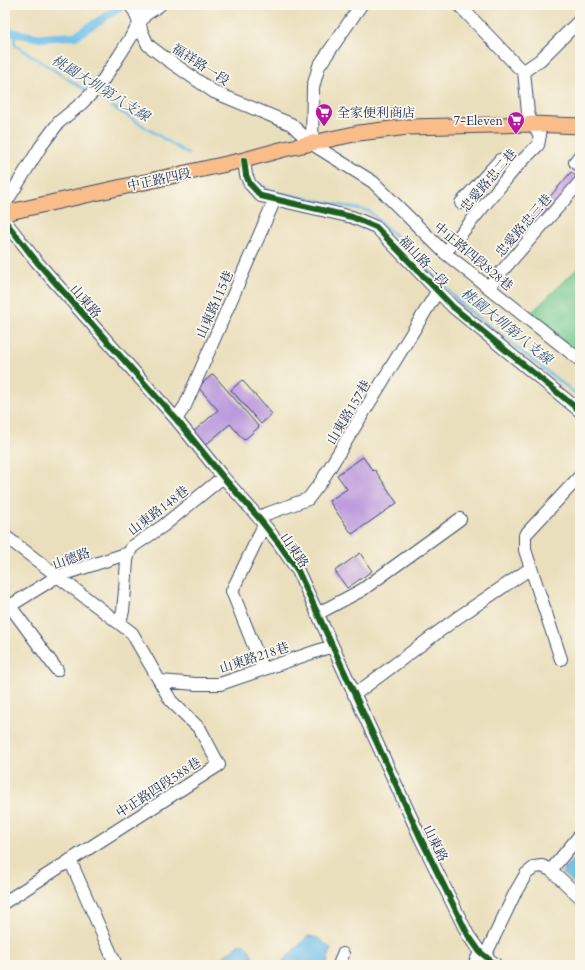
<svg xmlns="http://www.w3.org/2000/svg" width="585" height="970" viewBox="0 0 585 970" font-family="Cardo,'Noto Serif TC',serif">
  <rect width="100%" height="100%" fill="#fbf7ec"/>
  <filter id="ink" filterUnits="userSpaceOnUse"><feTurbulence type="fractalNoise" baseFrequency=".025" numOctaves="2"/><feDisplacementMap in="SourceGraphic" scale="8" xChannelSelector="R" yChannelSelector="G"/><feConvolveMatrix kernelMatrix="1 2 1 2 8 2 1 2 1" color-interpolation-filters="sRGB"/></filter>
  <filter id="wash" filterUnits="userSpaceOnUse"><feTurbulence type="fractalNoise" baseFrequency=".012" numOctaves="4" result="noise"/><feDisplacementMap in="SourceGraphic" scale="16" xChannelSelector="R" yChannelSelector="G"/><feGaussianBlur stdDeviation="0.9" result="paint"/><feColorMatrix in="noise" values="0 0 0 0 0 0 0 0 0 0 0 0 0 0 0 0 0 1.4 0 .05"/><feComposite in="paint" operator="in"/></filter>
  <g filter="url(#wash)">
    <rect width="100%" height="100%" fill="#eadfbc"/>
    <path fill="#73c98e" stroke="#477c76" d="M580,266v95l-54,-43z"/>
    <path fill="#6fc0eb" stroke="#4578a4" d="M580,851v37l-18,-15z
      M308,936l10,2 13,11 -5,16h-47z
      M245,944l5,7 6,14h-43l25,-20z"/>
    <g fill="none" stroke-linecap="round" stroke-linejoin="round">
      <path stroke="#6fc0eb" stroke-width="2.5" d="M14,33l1,12 73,47
        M94,95l94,59
        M260,184l11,7 98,20 34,32 60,63 117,91"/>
      <path stroke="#6fc0eb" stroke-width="8" d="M5,29l9,4 27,5 34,-2 49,-31"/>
    </g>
    <g id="blocks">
      <path fill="#b895dc" d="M571,172l9,8 -41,48 -9,-8z
        M213,374l46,53 -15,13 -14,-16 -28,24 -11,-14 27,-24 -20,-23z
        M242,380l30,34 -11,10 -30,-34z
        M363,457l10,14 2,-1 22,33 -45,31 -23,-33 18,-12 -10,-14z
        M360,553l12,18 -25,17 -12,-17z"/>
    </g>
  </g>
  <g filter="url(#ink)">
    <use href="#blocks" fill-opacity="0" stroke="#3a496c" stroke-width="1"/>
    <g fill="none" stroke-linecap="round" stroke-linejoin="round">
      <g stroke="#3a496c" stroke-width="14">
        <path id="minor" d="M130,5l5,7 7,20 6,13 17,13 49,34 77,32 21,20 61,38 72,71 135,107
          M459,5l60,63 5,3
          M524,71l16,-11 40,-40
          M312,144l1,-57 6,-21 42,-61
          M580,155l-5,7 5,4
          M244,160l2,15 4,9 11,12 91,21 24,10 77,80 127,104
          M461,203l39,-43 10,-1 10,4
          M5,204l36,-58 18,-24 23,-19 17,-17 20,-30 26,-41 15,-10
          M5,221l32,41 139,157 47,58 35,40 22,28 18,26 123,268 47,96 12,17 16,13
          M445,253l71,-86 22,-22 2,-10 -8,-11 -4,-11 -4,-42
          M488,287l92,-105
          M176,419l9,-13 90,-207
          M258,517l50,-18 13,-17 116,-190
          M5,536l127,97 39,68 29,28 19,36 -214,137
          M10,606l47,64
          M5,609l53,-33 71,-23
          M317,614l45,-24 98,-71
          M120,622l3,-11 2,-21 2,-30 2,-7 3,-6 31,-21 60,-49
          M561,659l-36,-109v-15l55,-59
          M263,669l-31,-78 32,-66
          M160,681l36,3h24l112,-38
          M354,695l103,-77 74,-50
          M70,860l46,105
          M551,870l29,-35
          M485,956l30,-63 11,-19 9,-7 7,-1 9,4 29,27
          M339,965l4,-11
          M474,965l6,-13"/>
      </g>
      <g stroke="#3a496c" stroke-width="17">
        <path id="major" d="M5,213l239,-53 40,-11 75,-16 49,-6 124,-3 48,2"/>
      </g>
      <use href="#minor" stroke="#fff" stroke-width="12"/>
      <use href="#major" stroke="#f8bd89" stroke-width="15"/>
      <g stroke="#fbf7ec" stroke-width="8">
        <path id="cycleway" d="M244,160l2,15 4,9 11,12 91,21 24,10 77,80 127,104
          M5,221l32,41 139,157 47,58 35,40 22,28 18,26 123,268 47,96 12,17 16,13"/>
      </g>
      <use href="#cycleway" stroke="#1b5e20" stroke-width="6"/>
    </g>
  </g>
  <defs>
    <g id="supermarket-pin" transform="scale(0.9)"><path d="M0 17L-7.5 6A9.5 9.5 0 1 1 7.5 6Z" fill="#b5179e" stroke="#fbf7ec"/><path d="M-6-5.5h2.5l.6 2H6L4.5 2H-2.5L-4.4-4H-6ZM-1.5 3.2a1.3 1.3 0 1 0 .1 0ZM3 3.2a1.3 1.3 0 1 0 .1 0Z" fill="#fff"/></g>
  </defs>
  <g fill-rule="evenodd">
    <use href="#supermarket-pin" x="324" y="112"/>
    <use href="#supermarket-pin" x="516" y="120"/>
  </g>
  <g text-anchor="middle" stroke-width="3.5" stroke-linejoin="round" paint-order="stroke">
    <g font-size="13" fill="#1b2f5e" stroke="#fbf7ec">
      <text transform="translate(201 64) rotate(33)" y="5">福祥路一段</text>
      <text transform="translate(159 179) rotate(-12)" y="5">中正路四段</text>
      <text transform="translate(488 180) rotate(-49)" y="5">忠愛路忠二巷</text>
      <text transform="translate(523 225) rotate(-49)" y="5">忠愛路忠三巷</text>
      <text transform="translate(474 256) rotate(40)" y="5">中正路四段828巷</text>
      <text transform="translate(424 261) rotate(47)" y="5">福山路一段</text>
      <text transform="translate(86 301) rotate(49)" y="5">山東路</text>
      <text transform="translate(214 304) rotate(-66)" y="5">山東路115巷</text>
      <text transform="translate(348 412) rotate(-59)" y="5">山東路157巷</text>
      <text transform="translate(158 510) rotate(-37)" y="5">山東路148巷</text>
      <text transform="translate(295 550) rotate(56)" y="5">山東路</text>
      <text transform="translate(71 558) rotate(-20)" y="5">山德路</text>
      <text transform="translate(254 657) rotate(-18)" y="5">山東路218巷</text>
      <text transform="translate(158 787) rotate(-33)" y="5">中正路四段588巷</text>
      <text transform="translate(436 843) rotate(64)" y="5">山東路</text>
    </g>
    <g font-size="13" fill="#1b2f5e" stroke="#fbf7ec" text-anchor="start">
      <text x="337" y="117">全家便利商店</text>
      <text x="503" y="125" text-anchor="end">7-Eleven</text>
    </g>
    <g font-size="14" font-style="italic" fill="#345a88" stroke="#fbf7ec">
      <text transform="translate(101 88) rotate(32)" y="5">桃園大圳第八支線</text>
      <text transform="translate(507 326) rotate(39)" y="5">桃園大圳第八支線</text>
    </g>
  </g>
  <rect width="585" height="970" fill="none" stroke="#fbf7ec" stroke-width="20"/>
</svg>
